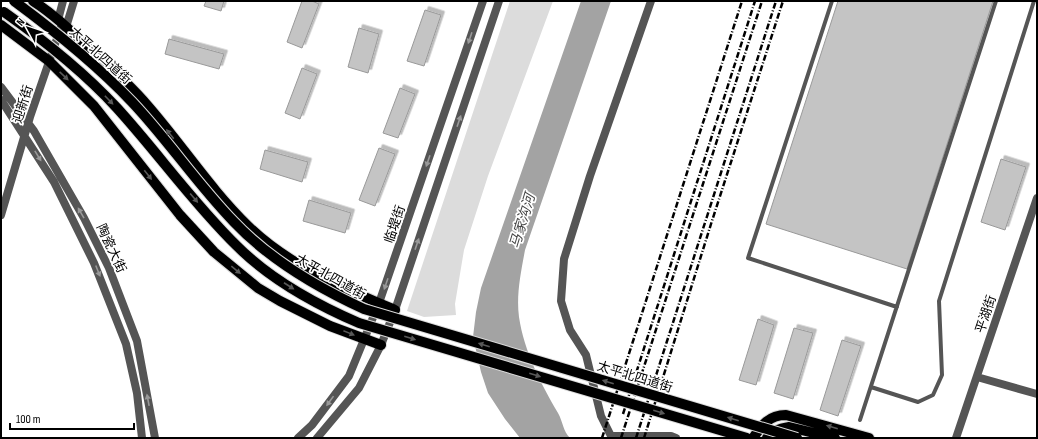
<svg xmlns="http://www.w3.org/2000/svg" width="1038" height="439" viewBox="0 0 1038 439" font-family="'Sofia Sans Condensed','Noto Sans SC',sans-serif">
  <defs>
    <filter id="shadow"><feDropShadow dx="3.5" dy="-3.5" stdDeviation="0" flood-color="#0004"/></filter>
  </defs>
  <rect width="100%" height="100%" fill="#fff"/>
  <path fill="#dcdcdc" d="M510,1h43l-65,175 -24,74 -9,54 1,11 -32,2 -17,-6z"/>
  <path fill="#a3a3a3" d="M581,1h30l-86,249c-4,22 -9,45 -6,67 5,34 22,67 39,96 5,9 5,18 12,25h-50l-15,-19 -17,-26 -7,-21 -8,-35 3,-25 5,-24z"/>
  <path fill="#c4c4c4" stroke="#999" filter="url(#shadow)" d="M206,1h18l-3,10 -17,-5z
    M302,1h10l7,3 -17,44 -15,-6z
    M838,1h155l-86,268 -141,-45z
    M425,10l16,5 -17,51 -17,-5z
    M359,28l20,6 -11,39 -20,-6z
    M169,39l55,15 -5,15 -54,-15z
    M302,68l15,6 -17,45 -15,-6z
    M400,88l15,6 -17,44 -15,-5z
    M379,148l16,6 -20,52 -16,-6z
    M265,150l43,12 -6,20 -42,-13z
    M1001,159l25,8 -21,63 -24,-8z
    M309,200l42,13 -6,20 -42,-12z
    M758,319l16,6 -18,60 -17,-5z
    M794,328l19,5 -20,66 -19,-6z
    M842,340l19,6 -23,70 -18,-6z"/>
  <g fill="none" stroke-linecap="round" stroke-linejoin="round">
    <g stroke="#dbdbdb" stroke-width="12">
      <path id="primary" d="M33,1c22,14 41,33 60,51 19,17 38,34 54,53 35,40 63,84 101,121 41,40 95,62 147,84
        M1,25l48,36 45,45 86,109 34,37 44,36 22,13 50,25 51,19
        M753,438c9,-13 16,-23 33,-23l83,23
        M767,438c5,-7 14,-10 22,-11l46,11"/>
    </g>
    <path stroke="#555" stroke-width="4" d="M832,1l-84,257 149,49
      M871,387l47,15 15,-7 9,-20 -3,-74 95,-300
      M860,420l136,-419"/>
    <path stroke="#555" stroke-width="8" d="M651,1l-61,175 -26,83 -3,42 9,29 16,25 15,61 10,20h60l5,2"/>
    <path stroke="#555" stroke-width="8" d="M58,20l5,-19
      M66,27l8,-26
      M1,87l33,44 50,87 25,50 28,73 18,97
      M1,100l53,82 40,81 32,81 11,49 5,45
      M1,215l29,-98 32,-93
      M977,377l60,17
      M298,438l14,-13 37,-49 30,-73 104,-302
      M317,438l42,-50 22,-43 14,-35 104,-309
      M956,438l81,-240"/>
    <use href="#primary" stroke="#000" stroke-width="10"/>
    <path stroke="#000" stroke-width="2.5" stroke-dasharray="6 2 1 2" stroke-linecap="butt" d="M623,414l132,-413
      M602,438l140,-437
      M621,438l141,-437
      M636,438l140,-437
      M644,438l67,-214 72,-223"/>
    <g stroke="#dbdbdb" stroke-width="12" stroke-linecap="butt">
      <path id="primary-bridge" d="M14,1c42,31 82,63 118,101 36,38 65,82 102,120 36,38 82,65 130,87l433,129
        M4,12c41,29 79,59 113,96 41,45 76,95 120,138 34,34 78,58 122,77l388,115"/>
    </g>
    <use href="#primary-bridge" stroke="#000" stroke-width="10"/>
  </g>
  <defs><path id="oneway-solid" d="M-6-.8H1V-3.2L6.5 0L1 3.2V.8H-6Z"/></defs>
  <g fill="#999">
    <use href="#oneway-solid" transform="translate(470 38) rotate(109)"/>
    <use href="#oneway-solid" transform="translate(459 121) rotate(-71)"/>
    <use href="#oneway-solid" transform="translate(38 156) rotate(58)"/>
    <use href="#oneway-solid" transform="translate(428 161) rotate(109)"/>
    <use href="#oneway-solid" transform="translate(81 213) rotate(-120)"/>
    <use href="#oneway-solid" transform="translate(417 244) rotate(-71)"/>
    <use href="#oneway-solid" transform="translate(98 271) rotate(68)"/>
    <use href="#oneway-solid" transform="translate(386 284) rotate(109)"/>
    <use href="#oneway-solid" transform="translate(148 400) rotate(-101)"/>
    <use href="#oneway-solid" transform="translate(330 401) rotate(126)"/>
  </g>
  <g fill="#595959">
    <use href="#oneway-solid" transform="translate(64 76) rotate(43)"/>
    <use href="#oneway-solid" transform="translate(109 100) rotate(46)"/>
    <use href="#oneway-solid" transform="translate(170 134) rotate(-128)"/>
    <use href="#oneway-solid" transform="translate(148 175) rotate(52)"/>
    <use href="#oneway-solid" transform="translate(194 198) rotate(50)"/>
    <use href="#oneway-solid" transform="translate(236 270) rotate(39)"/>
    <use href="#oneway-solid" transform="translate(289 286) rotate(33)"/>
    <use href="#oneway-solid" transform="translate(349 333) rotate(22)"/>
    <use href="#oneway-solid" transform="translate(410 338) rotate(17)"/>
    <use href="#oneway-solid" transform="translate(484 345) rotate(-163)"/>
    <use href="#oneway-solid" transform="translate(535 375) rotate(17)"/>
    <use href="#oneway-solid" transform="translate(608 382) rotate(-163)"/>
    <use href="#oneway-solid" transform="translate(659 412) rotate(17)"/>
    <use href="#oneway-solid" transform="translate(733 419) rotate(-163)"/>
    <use href="#oneway-solid" transform="translate(832 427) rotate(-164)"/>
  </g>
  <g text-anchor="middle" stroke-width="3.5" stroke-linejoin="round" paint-order="stroke">
    <g font-size="13" fill="#000" stroke="#fff">
      <text transform="translate(101 55) rotate(42)" y="5">太平北四道街</text>
      <text transform="translate(22 104) rotate(-72)" y="5">迎新街</text>
      <text transform="translate(394 224) rotate(-71)" y="5">临堤街</text>
      <text transform="translate(112 248) rotate(65)" y="5">陶瓷大街</text>
      <text transform="translate(331 276) rotate(29)" y="5">太平北四道街</text>
      <text transform="translate(985 314) rotate(-71)" y="5">平湖街</text>
      <text transform="translate(635 376) rotate(17)" y="5">太平北四道街</text>
    </g>
    <g font-size="14" font-style="italic" fill="#444" stroke="#fff">
      <text transform="translate(522 221) rotate(-73)" y="5">马家沟河</text>
    </g>
  </g>
  <rect width="1038" height="439" fill="none" stroke="#000000" stroke-width="4"/>
  <g transform="translate(28 28) rotate(310)" stroke="#ffffff" stroke-width="3" paint-order="stroke">
  <path d="M0-3L7 15L0 10L-7 15Z" fill="#000000"/>
  <text y="-6" font-size="11" font-weight="bold" text-anchor="middle" fill="#000000">N</text>
  </g>
  <path d="M10 423v6h124v-6" fill="none" stroke="#000000" stroke-width="2"/>
  <text x="16" y="423" font-size="12" fill="#000000" stroke="#ffffff" stroke-width="3" paint-order="stroke">100 m</text>
</svg>
